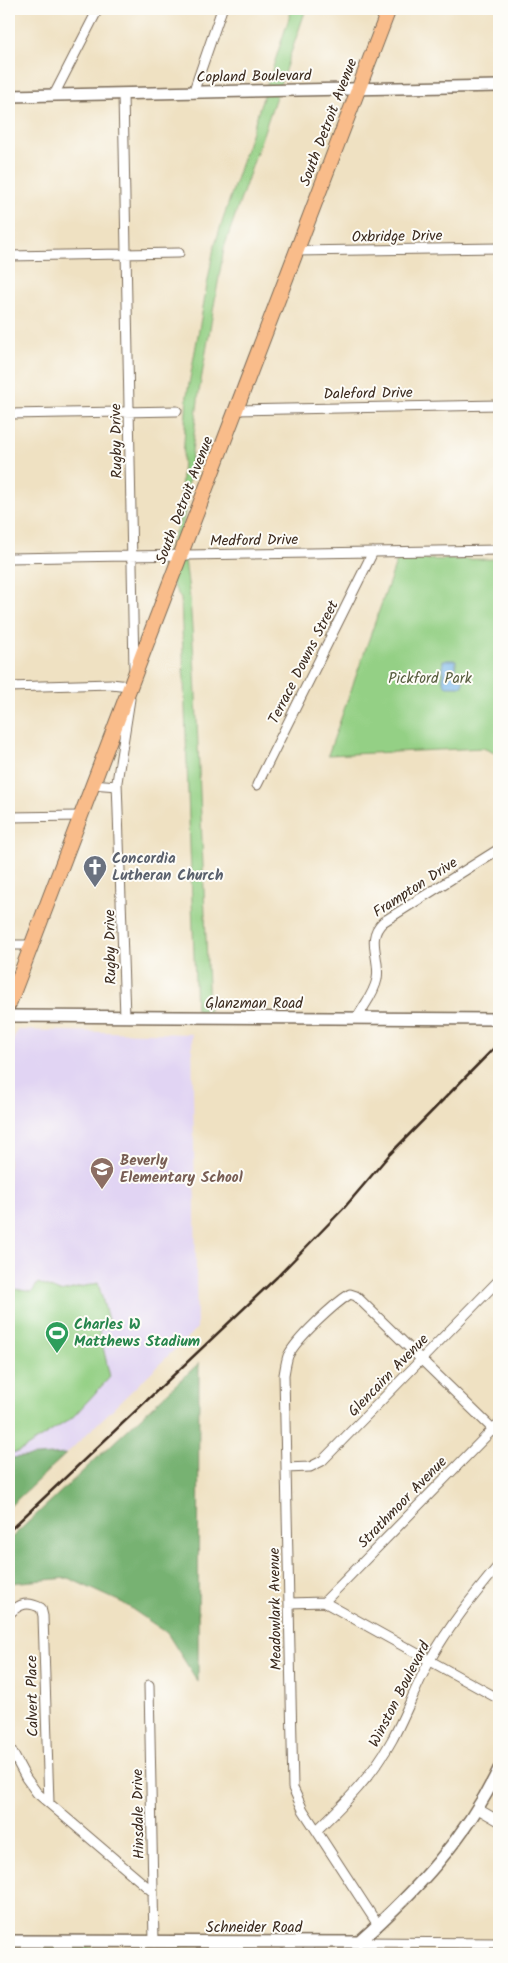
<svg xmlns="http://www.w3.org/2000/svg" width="508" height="1963" viewBox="0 0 508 1963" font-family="Kalam,sans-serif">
  <rect width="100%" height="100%" fill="#fdfcf7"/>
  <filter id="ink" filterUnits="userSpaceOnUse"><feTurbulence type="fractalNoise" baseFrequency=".02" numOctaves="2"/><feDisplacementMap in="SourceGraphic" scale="10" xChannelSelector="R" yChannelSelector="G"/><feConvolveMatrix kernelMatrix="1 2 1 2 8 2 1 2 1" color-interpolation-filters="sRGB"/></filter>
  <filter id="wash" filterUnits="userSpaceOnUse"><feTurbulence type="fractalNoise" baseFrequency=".0096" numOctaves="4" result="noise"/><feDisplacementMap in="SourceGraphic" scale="20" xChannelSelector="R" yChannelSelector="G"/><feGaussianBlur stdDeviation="1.12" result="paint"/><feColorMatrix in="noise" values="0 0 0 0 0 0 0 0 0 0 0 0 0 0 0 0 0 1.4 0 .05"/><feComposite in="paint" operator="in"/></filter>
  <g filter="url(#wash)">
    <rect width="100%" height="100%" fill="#efe1c2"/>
    <path fill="#e1d4f3" d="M17,1030l175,4 5,294 -131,126 -57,4v-406z"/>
    <path fill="#94d085" stroke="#687d52" d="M292,9h14l-82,239 -25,144 -17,144 8,63 5,73 14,339h-13l-15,-412 -19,-33 17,-43 8,-128 27,-148z
      M499,559v196l-16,-7 -155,7 69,-195z
      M38,1283l22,9 38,-9 12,44 -11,3 11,47 -38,41 -53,34 -10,1v-165l23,4z
      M9,1947l195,2v5h-195z"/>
    <path fill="#77b272" stroke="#596e48" d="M199,1363l-1,319 -31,-49 -44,-30 -55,-25 -59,5v-43z
      M66,1454l-57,53v-49z"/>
    <path fill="#78b6eb" stroke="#5a7084" d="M443,660h13v17h7v9h-17l-3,-4z"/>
  </g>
  <g filter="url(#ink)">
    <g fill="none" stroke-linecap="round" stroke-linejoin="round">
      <g stroke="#7a6a57" stroke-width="11">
        <path id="minor" d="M193,93l29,-84
          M123,94l11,575
          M54,95l44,-86
          M296,251l203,-3
          M9,256l170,-3
          M237,410l262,-5
          M9,414l168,-3
          M9,558l490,-8
          M9,687l102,-3 18,2
          M92,784l25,2
          M257,785l116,-233
          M9,817l71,-1
          M9,945h22
          M125,1017l-8,-235 13,-83
          M357,1018c7,-13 17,-24 20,-39 4,-21 -12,-40 6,-57l116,-73
          M286,1468l24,-1 12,-6 177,-181
          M324,1602l175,-179
          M289,1603l35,-1 175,97
          M9,1614c11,-11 19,-13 32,-6l2,8 6,187
          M149,1685l5,257
          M9,1746l17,32 11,15 116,99
          M478,1809l21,12
          M317,1830c28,-27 56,-55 75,-90 14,-26 24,-54 38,-80 19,-34 44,-65 69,-95
          M378,1925l-75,-115 -10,-22 -9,-413c1,-6 2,-13 4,-19 8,-17 46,-52 62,-62l6,2 143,139
          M359,1942l140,1"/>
      </g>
      <g stroke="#7a6a57" stroke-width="14">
        <path id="tertiary" d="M9,96l490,-10
          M9,1016l490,3
          M9,1941l350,1c57,-51 107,-104 140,-173"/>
      </g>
      <g stroke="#7a6a57" stroke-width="16">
        <path id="primary" d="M9,1004l380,-995"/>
      </g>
      <use href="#minor" stroke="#fff" stroke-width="9"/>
      <use href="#tertiary" stroke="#fff" stroke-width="11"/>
      <use href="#primary" stroke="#f9bc8a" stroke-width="14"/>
      <path stroke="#3b2a1e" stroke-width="2.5" d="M9,1531l268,-254 67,-69 46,-54 109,-111"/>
    </g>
  </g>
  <defs>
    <g id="church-pin" transform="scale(1.25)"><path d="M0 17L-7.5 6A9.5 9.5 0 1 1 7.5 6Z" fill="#6b7280" stroke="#fdfcf7"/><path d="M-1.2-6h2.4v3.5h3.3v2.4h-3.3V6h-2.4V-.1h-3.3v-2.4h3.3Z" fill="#fff"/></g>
    <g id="school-pin" transform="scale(1.25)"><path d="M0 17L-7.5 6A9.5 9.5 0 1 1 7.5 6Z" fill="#8d6e63" stroke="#fdfcf7"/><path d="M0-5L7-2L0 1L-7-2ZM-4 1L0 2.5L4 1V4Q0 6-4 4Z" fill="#fff"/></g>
    <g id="stadium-pin" transform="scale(1.25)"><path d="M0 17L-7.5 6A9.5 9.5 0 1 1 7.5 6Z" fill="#2e9e5b" stroke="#fdfcf7"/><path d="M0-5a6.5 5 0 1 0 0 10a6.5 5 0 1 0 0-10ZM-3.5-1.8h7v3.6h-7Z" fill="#fff"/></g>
  </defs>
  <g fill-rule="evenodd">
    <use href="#church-pin" x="95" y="867"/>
    <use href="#school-pin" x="102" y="1169"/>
    <use href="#stadium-pin" x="57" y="1333"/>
  </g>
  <g text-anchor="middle" stroke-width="4" stroke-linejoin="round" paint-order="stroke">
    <g font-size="15" fill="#3b2a1e" stroke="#fdfcf7">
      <text transform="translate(254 76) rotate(-1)" y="5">Copland Boulevard</text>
      <text transform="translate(328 122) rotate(-69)" y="5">South Detroit Avenue</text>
      <text transform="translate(397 236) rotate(-1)" y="5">Oxbridge Drive</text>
      <text transform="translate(368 393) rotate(-1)" y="5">Daleford Drive</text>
      <text transform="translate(116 441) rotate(-91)" y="5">Rugby Drive</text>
      <text transform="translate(184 500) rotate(-69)" y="5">South Detroit Avenue</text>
      <text transform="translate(254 540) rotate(-1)" y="5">Medford Drive</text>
      <text transform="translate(303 662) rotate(-63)" y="5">Terrace Downs Street</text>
      <text transform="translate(415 887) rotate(-33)" y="5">Frampton Drive</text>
      <text transform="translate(110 947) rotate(-91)" y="5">Rugby Drive</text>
      <text x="254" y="1008">Glanzman Road</text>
      <text transform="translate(388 1375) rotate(-46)" y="5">Glencairn Avenue</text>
      <text transform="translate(402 1502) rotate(-46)" y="5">Strathmoor Avenue</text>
      <text transform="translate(275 1609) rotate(-91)" y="5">Meadowlark Avenue</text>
      <text transform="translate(399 1694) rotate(-63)" y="5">Winston Boulevard</text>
      <text transform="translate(32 1696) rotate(-91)" y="5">Calvert Place</text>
      <text transform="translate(138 1814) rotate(-91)" y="5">Hinsdale Drive</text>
      <text x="254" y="1932">Schneider Road</text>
    </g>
    <g font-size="15" fill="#565c3d" stroke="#fdfcf7">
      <text x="430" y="683">Pickford Park</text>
    </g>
    <g font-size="15" font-weight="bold" fill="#5b616d" stroke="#fdfcf7" text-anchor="start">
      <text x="112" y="863">Concordia<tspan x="112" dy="17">Lutheran Church</tspan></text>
    </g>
    <g font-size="15" font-weight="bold" fill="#785e54" stroke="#fdfcf7" text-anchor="start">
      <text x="120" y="1165">Beverly<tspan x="120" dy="17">Elementary School</tspan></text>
    </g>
    <g font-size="15" font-weight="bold" fill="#27864d" stroke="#fdfcf7" text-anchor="start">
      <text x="74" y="1329">Charles W<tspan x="74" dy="17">Matthews Stadium</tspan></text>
    </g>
  </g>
  <rect width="508" height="1963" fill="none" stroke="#fdfcf7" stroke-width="30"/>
</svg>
